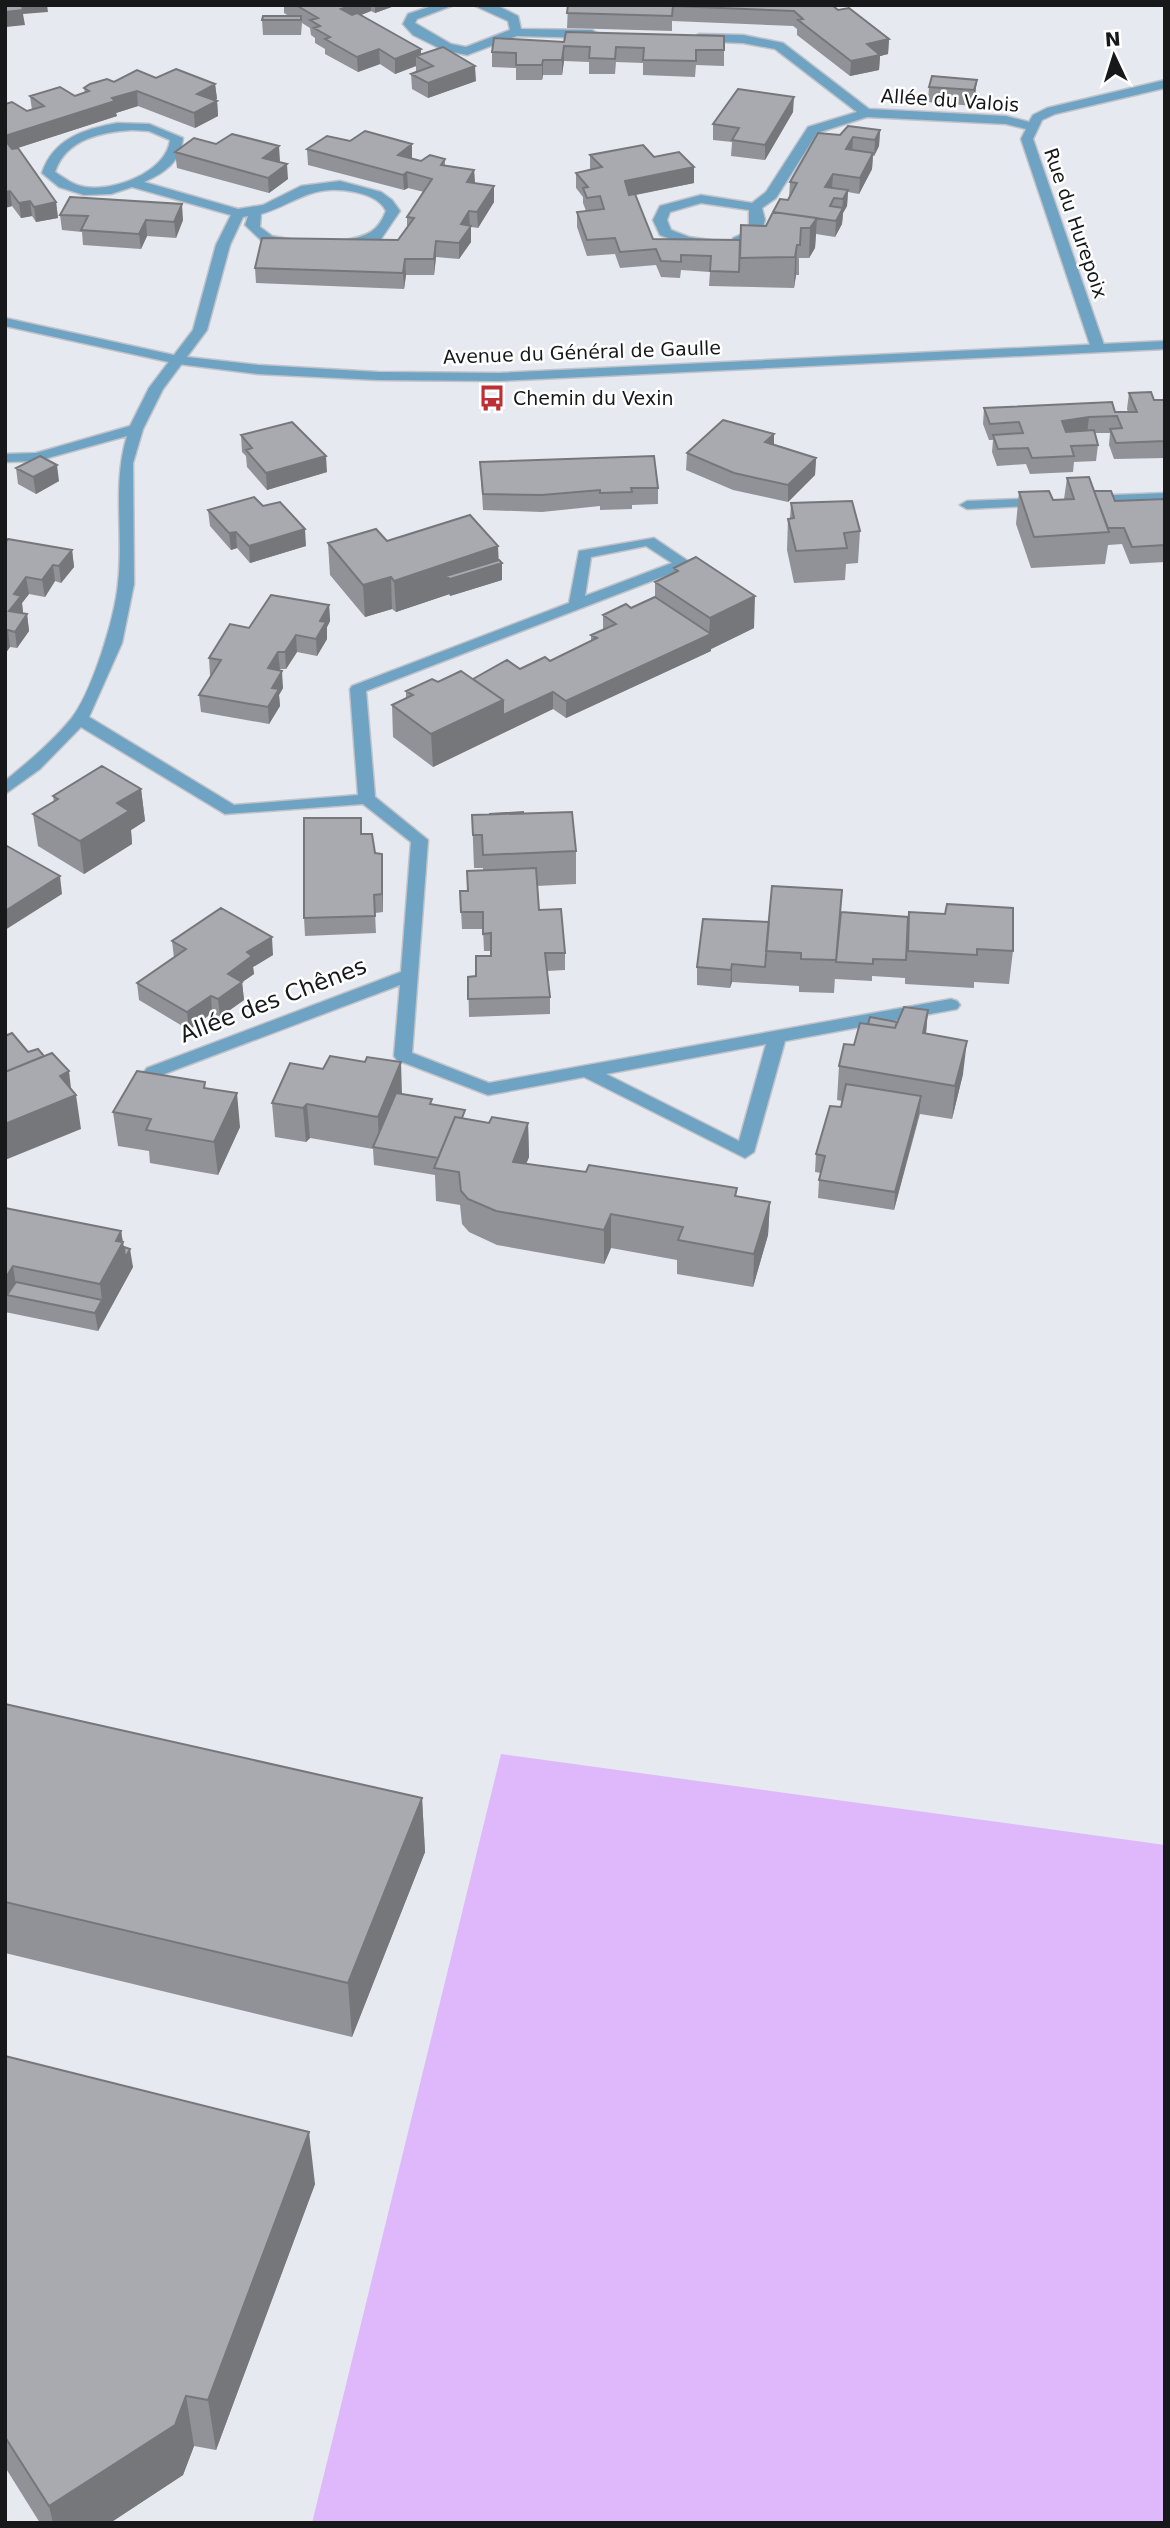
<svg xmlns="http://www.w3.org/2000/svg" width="1170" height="2528" viewBox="0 0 1170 2528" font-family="'DejaVu Sans',sans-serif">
  <rect width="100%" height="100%" fill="#e6e9ef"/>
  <path fill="#deb8fb" d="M501,1754l664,91v678h-853z"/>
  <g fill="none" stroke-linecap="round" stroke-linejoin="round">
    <g stroke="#c1c3c9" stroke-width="3">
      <path id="service" d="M1165,493v8l-76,3 -7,-4 7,-4z
        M1041,498l5,1v6l-79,4 -7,-4 7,-4z"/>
    </g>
    <g stroke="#c1c3c9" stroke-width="3">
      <path id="minor" d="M435,5h19l-37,14 -2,4 36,21 15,3 44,-17 -2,-9 -35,-16h23l22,11 3,13 71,1 6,4 -6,4 -75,-2 -50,19 -24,-5 -30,-15 -10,-11 5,-10z
        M699,34l44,1 40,8 86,66 137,7 23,6 4,-7 14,-7 118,-28v8l-110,26 -13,6 -9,19 72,209 -2,3 -12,-3 -70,-209 5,-10 -20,-5 -139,-7 -50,16 -41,65 -14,10 3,12 -5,16 -17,8h-10v-6l16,-7v-21l-48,-7 -31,9 -3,8 4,10 18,7 21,3v6l-24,-1 -26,-10 -7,-15 7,-14 41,-11 51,8 14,-11 42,-65 49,-15 -82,-63 -32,-6 -48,-2 -2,-3z
        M117,123l32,1 34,14c-2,24 -19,35 -39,44l94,27 25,-4 38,-19 39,-5 41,11 11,8 8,11 -19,28 -34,9 -7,-4 2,-3c23,-5 35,-7 44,-30 -6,-12 -18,-16 -31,-19 -43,-9 -56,10 -94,22l-1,13 12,9 22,4 2,3 -7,4 -26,-5 -18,-17 3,-9 -5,1 -13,28 -23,85 -44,59 -20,40 -10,34 1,121 -12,59 -33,74 145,88 124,-10 -8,-106 2,-3 217,-83 10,-52 75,-13 34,23v6l-322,124 9,106 53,43 -16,213 77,30 462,-84 6,2 3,4 -3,4 -172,32 -31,111 -9,6 -161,-81 -96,18 -91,-35 -3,-4 6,-71 -241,91h-12l-3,-4 3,-4 254,-96 10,-130 -48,-38 -138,10 -144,-87 -41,42 -35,25v-13c23,-19 47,-39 66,-62 21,-26 44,-102 47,-135 6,-50 -6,-99 9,-148l-90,25 -32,1v-8l31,-1 94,-27 19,-38 44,-58 23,-85 15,-30 -99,-28 -21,7 -27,1 -25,-8 -17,-14c11,-34 42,-44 75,-50zM132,130l17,1 21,9c-3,32 -57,52 -85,47 -12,-2 -21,-9 -30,-15 11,-33 46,-40 77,-42zM646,546l26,17 -87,33 6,-39zM766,1044l-27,97 -133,-67z"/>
    </g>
    <g stroke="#c1c3c9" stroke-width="3">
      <path id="tertiary" d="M5,318l173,38 80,9 120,7 121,1 666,-32v8l-666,32 -121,-1 -120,-6 -80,-10 -173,-38z"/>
    </g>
    <use href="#service" fill="#6ea3c4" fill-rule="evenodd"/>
    <use href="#minor" fill="#6ea3c4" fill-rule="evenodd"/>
    <use href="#tertiary" fill="#6ea3c4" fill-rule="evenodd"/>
  </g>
  <path fill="#919297" d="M284,5h113l-22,8 -4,-2 -10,4v1l60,38 55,27 -48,17 -16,-9 -1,-15 5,-3v-5l-21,8 -15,-10 -22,8 -33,-18v-5l-10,-6v-5l-4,-3 -1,-7 -8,-5 -1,12h-38l-1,-15 27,-4 -5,-3z
    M568,5h264l6,5 51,29 -1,15 -8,2 -1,14 -29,6 -53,-41v-6l-4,-3 -121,-5v10l-105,-3z
    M724,36v30l-28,-1 -1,12 -52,-2v-12l-27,-1 -1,12h-26v-12l-25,-1 -2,14h-19l-1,5h-26v-12l-24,-1v-15l72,-10z
    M156,78l59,6 2,15 -3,1 3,1 1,15 -23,12 -57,-22 -22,7 1,3 -99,32 38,54 2,16 -22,4 -4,-6 -11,2 -9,-12 -7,2v-104l22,7 5,-1 -2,-14h45l10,-3 -1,-5 30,-6z
    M977,80l-2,15 -2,11 -45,-4 1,-15z
    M793,112l-28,48 -34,-4 1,-14 -19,-2v-16z
    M880,130l-1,16 -5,10h-1l-1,13 -13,25 -11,-2 -1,14 -4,7 -1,11 -7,13 -19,-3 -1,14 -6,10h-10v17h-3l-2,13 -85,-2 1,-14 -29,-2 -1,8 -19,-1 -5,-12 -36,3 -5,-14 -28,2 -10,-29v-15l9,-1 -3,-8v-6l-7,-9v-15l14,-3v-15l64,2 40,26 -58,12 17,44 87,1 26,-14 22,-26 1,-2 1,-16 50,-47z
    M350,141l62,3v14l9,3 24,-2v7l29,4 1,13 19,19 -16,26 -7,-1v15l-12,17 -23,-2 -2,18h-28l-2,14 -148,-6 -1,-15 143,-28 9,-13v-10l17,-25 -16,-4 -4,2 -96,-25 -1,-16z
    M216,144l63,2v16l9,17 -19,14 -92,-25 -2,-16z
    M60,215l123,5 -7,18 -29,-2 -6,13 -58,-4 -1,-13 -20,-2z
    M1129,393l25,7h11v58l-51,1 -5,-14 1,-12h-15l3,12 -2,16 -22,1 -1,10 -43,2 -4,-10 -29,2 -5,-14 1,-12h-4l-6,-16 1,-16 144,4 -1,-3z
    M774,434v11l42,13 -1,17 -27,27 -55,-12 -47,-20 1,-17z
    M241,435l86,37 -60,18 -20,-23 -1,-11 -4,-4z
    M480,462l178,26v16l-26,1v4l-32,1v-4l-58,6 -59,-2z
    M16,468l43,13 -23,13 -18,-10z
    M1067,478l48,23 50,-2v63l-35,2 -8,-20 -14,1 -3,19 -74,4 -15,-44 3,-32 34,8 11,-1z
    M791,503l69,28 -2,32 -12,1 -1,16 -51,3 -7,-33 1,-31h2z
    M263,506l43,40 -56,17 -13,-15 -6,2 -21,-24 -2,-16z
    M387,541l112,20 3,2v17l-52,16 -1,-2 -53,18 -4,-3 -27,8 -35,-42 -2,-32z
    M5,543l67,7 2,17 -13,16 -6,-2 -10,16 -16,-3 -7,9 1,10 4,1 2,17 -12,17 -7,-1 -5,7z
    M674,568l80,60 -43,21v2l-145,67 -13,-9 -120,58 -40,-30 -1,-32 14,-7v-7l32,-9 35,-3 47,-10 30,-8 41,-20v-6l12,-5v-15l28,-7 24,-11v-15l19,-8z
    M329,605l1,16 -3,6v12l-10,17 -20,-4 -11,17h-6l-2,2 5,17 -4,7 1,11 -11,18 -68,-12 -2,-17 13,-20h-2l-1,-17 40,-30z
    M141,789l4,32 -14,9 1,14 -48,30 -46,-28 -5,-32 21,-12 -1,-6z
    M523,813l53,38v33l-39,2 2,24 26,43v17l-18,1 3,26v17l-81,3 -1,-40 8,-1 15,-20v-5h-7l-1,-22h-21l-2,-38h8l15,-21v-2h-9l-2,-53z
    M361,834l14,19 8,18v41l-8,1 1,20 -71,3 -1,-18z
    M841,912l172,39 -4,33 -35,-2v6l-69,-4v-14v8l-33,-2v5l-37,-2v-2l-1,16 -35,-1v-6l-67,-4 -2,6 -33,-3v-18l72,-45z
    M172,941l101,14 -20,12 1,7 -12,8 2,18 -24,17 -8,-4 -23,17 -50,-30 -2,-17 37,-25z
    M928,1010l-2,24 37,40 -11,45 -32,-5 -26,96 -76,-12 1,-18 2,-7 -6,-1 1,-18 25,-47 1,-6 -5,-1 2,-34 29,-42 29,-2z
    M206,1088l34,39 -22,48 -68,-12 -1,-12 -31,-5 -5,-34z
    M402,1094l30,10 33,15 24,4h39l1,34 -3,7 60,8 151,16 -1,8 34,6 -2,33 -15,52 -76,-13v-14l-66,-12 -7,16 -107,-19 -28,-13 -7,-8 -2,-19 -24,-4 -1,-26 -61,-10 -1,-16 -63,-11 -4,4 -31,-5 -3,-34z
    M5,1208l116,23 3,16 9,20 -35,64 -93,-19z
    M5,1704l417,94 3,54 -73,185 -347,-84z
    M5,2056l310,128 -99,266 -22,-4 -11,29 -73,48h-70l-35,-56z"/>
  <path fill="#76777b" d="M21,5h26l1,7 -25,2 2,11 -19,2 1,9h-2v-24z
    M353,5h18v6l-10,4v3l-19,6 -1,-15z
    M375,5h22l-22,8z
    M889,39l-1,15 -8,2 -1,14 -29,6 1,-15 16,-17z
    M564,46v15l-2,14v-15z
    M379,49l1,15 -22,8 -1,-15z
    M421,49v10l-5,-3v10l-21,8v-15z
    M543,60v15l-1,5v-15z
    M475,66l1,15 -48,17v-15z
    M977,80l-2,15 -2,11 1,-16z
    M215,84l2,15 -19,10 -1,-15z
    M137,91l1,15 -22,7 1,3 -112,36v-16l107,-38z
    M794,97l-1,15 -28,48v-15z
    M217,101l1,15 -23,12 -1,-15z
    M880,130l-1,16 -5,10 1,-16z
    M853,137l-1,16 -6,-4z
    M412,144v15l-14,-4z
    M279,146l1,15 -16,12 -1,-15z
    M873,153l-1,16 -13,25 1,-16z
    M287,164l1,15 -19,14 -1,-15z
    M694,167v16l-70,14 1,-16z
    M474,170l1,15 -8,-3z
    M407,172l1,16 -4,2 -1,-15z
    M833,174l-1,16 -7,-3z
    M494,186v16l-16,26 -1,-16z
    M848,190l-1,16 -4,7 -1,11 -7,13 1,-16 6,-11 1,-11z
    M10,191l2,15 -7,2v-16z
    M30,201l2,15 -11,2 -2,-15z
    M56,202l2,16 -22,4 -2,-15z
    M182,204l1,16 -7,18 -2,-16z
    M469,211l1,15 -9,-2z
    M817,218l-2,30 -6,10 1,-30z
    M146,220l1,16 -6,13 -2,-15z
    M471,226v16l-12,17v-16z
    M436,241v16l-2,18v-16z
    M797,245l-1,30 -2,13 1,-31z
    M405,259l1,16 -2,14 -1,-16z
    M1089,417l-2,17 -26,3 1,-16z
    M774,434v16l-9,-8z
    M326,456l1,16 -60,18 -1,-17z
    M816,458l-1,17 -27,27v-17z
    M57,465l2,16 -23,13 -3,-17z
    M305,529l1,17 -56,17 -1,-17z
    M236,532l1,16 -6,2 -2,-17z
    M498,546l1,18 3,-1v17l-52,16v-2l-54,18 -2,-31z
    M72,550l2,17 -13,16 -2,-17z
    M53,565l2,16 -10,16 -3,-17z
    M26,577l3,17 -7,9 1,10 -12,15 -2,-17 5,-17z
    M391,577l1,32 -27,8 -2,-32z
    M755,596l-1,32 -43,21v2l-145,67v-17l143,-66 1,-17z
    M329,605l1,16 -3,6v12l-10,17 -1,-17 4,-18z
    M27,614l2,17 -12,17 -2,-16z
    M8,630l2,17 -5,7v-20z
    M296,635l1,17 -11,17 -1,-17z
    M278,652l2,17 -11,16 -1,-17z
    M282,671l1,17 -4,7 1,11 -11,18 -1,-17 4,-19z
    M553,692v17l-120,58 -2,-33 72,-34z
    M141,789l4,32 -14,9 1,14 -48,30 -4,-33 37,-38z
    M382,854l1,17v41l-1,-18z
    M60,876l2,18 -57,36v-19z
    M272,937l1,18 -20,12 1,7 -13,9 1,-1 2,18 -24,17 -2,-18 10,-25 19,-22z
    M732,964v18l-2,6 1,-18z
    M211,996l1,17 -23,17 -2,-18z
    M928,1010l-3,34 -2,-11z
    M967,1041l-4,33 -11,45 3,-33z
    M401,1062l1,33 -23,55 -1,-33z
    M69,1071l3,26 4,-2 5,34 -76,31v-36l55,-48z
    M237,1093l3,34 -22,48 -4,-33z
    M921,1096l-2,18 -25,96 1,-18z
    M307,1104l3,34 -4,4 -3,-34z
    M528,1123l1,34 -16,38v-33z
    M770,1202l-2,33 -15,52 1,-33z
    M611,1214v34l-7,16v-34z
    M121,1231l4,27 5,-9 3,18 -35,64 -3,-18 7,-13 -2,-16 16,-43z
    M13,1266l5,32 -11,-3 -2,-13v-3z
    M422,1798l3,54 -73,185 -4,-54z
    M309,2132l6,52 -99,266 -8,-50z
    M186,2396l8,50 -11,29 -73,48h-57l-4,-17z"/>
  <path fill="#a9aab0" stroke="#76777b" stroke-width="2" d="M5,5h17l1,5 -18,2z
    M296,5h57l-12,4 11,6 5,-2 64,36 -26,10 -16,-10 -22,8 -32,-18 5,-2 -16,-9 6,-2 -10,-6 8,-2z
    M568,5h264l6,5 11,-2 40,31 -22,5 13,11 -29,6 -53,-41 5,-1 -9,-8 -121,-5 -1,10 -105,-3z
    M263,16h38v4h-39z
    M566,32l158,4v14h-28v11l-53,-1 1,-12 -28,-1 -1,12 -26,-1 1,-11 -26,-1 -2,14h-19l-1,5h-26v-12l-24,-1 2,-14 70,4z
    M443,47l32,19 -47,17 -17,-9 22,-8 -17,-10z
    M176,69l39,15 -18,10 20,7 -23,12 -57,-22 -25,7 3,3 -110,35v-32l7,-2 15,9 17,-5 -14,-10 30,-9 15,9 14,-5 -5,-3 6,-4 17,-5 7,3 23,-12 19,8z
    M932,76l45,4 -3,10 -45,-3z
    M738,89l56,8 -29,48 -33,-5 7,-12 -26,-4z
    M848,126l32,4 -5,10 -22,-3 -7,12 27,4 -13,25 -27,-4 -8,13 23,3 -5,9 -9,-1 -4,8 13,2 -7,13 -63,-9 7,-13 8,1 9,-17 -7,-1 28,-49 22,2z
    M365,131l47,13 -14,11 23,6 9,-6 15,4 -4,6 33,5 -7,12 27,4 -17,26 -8,-1 -8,13 10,2 -12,17 -23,-2 -2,18h-29l-2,14 -148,-5 7,-30 136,2 16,-22 -7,-1 25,-38 -25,-7 -4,3 -96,-26 20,-13 23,5z
    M232,134l47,12 -16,12 24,6 -19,14 -93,-26 19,-14 22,6z
    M5,140l7,9 6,-1 38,54 -22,5 -4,-6 -11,2 -9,-12 -5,1z
    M643,145l11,12 25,-5 15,15 -69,14 4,14 6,-1 18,45 87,1 -1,32 -29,-1 1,-15 -30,-1v7l-20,-1 -5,-12 -36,3 -5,-14 -28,2 -10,-28 27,-3 -4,-13 -13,2 -4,-10 5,-1 -12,-14 26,-6 -12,-12z
    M70,197l112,7 -8,18 -28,-2 -7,14 -58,-4 7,-14 -28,-1z
    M773,212l44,6 -7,10h-9l-1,17h-3l-2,12 -55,1 1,-33 25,1z
    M1151,392l3,8h11v41l-49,2 -6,-14 12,-1 -5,-12 -28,1 -27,4 4,11 28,-2 4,15 -27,1 3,10 -42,2 -4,-10 -30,1 -5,-14 30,-2 -4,-11 -29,2 -6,-16 128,-6 3,10h22l-8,-19z
    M723,420l51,14 -9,8 51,16 -28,27 -54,-12 -47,-20z
    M292,422l34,34 -60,17 -20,-23 6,-2 -11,-13z
    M40,456l17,9 -24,12 -17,-9z
    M654,456l4,32h-27l1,4 -32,1v-3l-58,5 -59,-1 -3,-32z
    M1089,477l20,55 -75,5 -15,-45 30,-1 4,9 21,-1 -7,-21z
    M1094,491h17l4,10 50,-2v46l-33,2 -8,-19h-16z
    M254,497l9,9 17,-4 25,27 -56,17 -13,-14 -7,1 -21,-23z
    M852,501l8,30 -16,2 3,15 -51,3 -8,-32 6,-1 -3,-15z
    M470,515l28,31 -104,35 -3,-4 -28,8 -35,-42 48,-14 11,12z
    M8,539l64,11 -13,16 -6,-1 -11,15 -16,-3 -12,17 7,2 -12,15 18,3 -12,18 -7,-2 -3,4v-91z
    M696,557l59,39 -45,22 -55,-36 23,-11 -4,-3z
    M499,560l3,3 -52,16 -4,-3z
    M271,595l58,10 -9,16 6,1 -10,17 -20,-4 -11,17h-7l-10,16 14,3 -10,17 7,1 -11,18 -69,-12 22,-35 -12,-2 21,-34 19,4z
    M655,597l56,37 -145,67 -13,-9 -50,23v-15l-30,-21 34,-19 13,9 25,-12 5,4 47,-23 -6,-3 25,-11 -13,-9 23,-11 5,4z
    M461,671l42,29 -72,34 -39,-29 21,-10 -7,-4 26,-12 6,3z
    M102,766l39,23 -24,14 12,8 -49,30 -47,-27 25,-15 -5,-3z
    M523,812v1l-34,1z
    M572,812l4,39 -93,4 -1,-20h-9l-1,-20z
    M304,818h57v16h11l3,19 7,1v40l-8,1 1,21 -71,2z
    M7,846l53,30 -55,35v-63z
    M536,868l3,42 22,-1 4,44h-20l5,44 -82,2v-22l8,-1v-20h15v-23l-8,1v-22h-22l-1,-21h8l-1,-20z
    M772,886l70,4 -6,70 -35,-1v-6l-35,-2z
    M947,904l66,4v43l-36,-2v6l-69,-4 1,-39 36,2z
    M221,908l51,29 -25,15 5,4 -24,18 14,8 -24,17 -7,-3 -24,16 -50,-29 49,-34 -14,-8z
    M841,912l67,5 -2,43 -33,-1v5l-37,-2z
    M703,919l66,3 -4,45 -33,-3 -1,6 -34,-3z
    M904,1007l24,3 -5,23 44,8 -12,45 -116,-20 5,-22 10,1 6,-22 35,5z
    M870,1017l27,5 -2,6 -27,-4z
    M12,1033l16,19 10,-3 6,7 -39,16v-36z
    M52,1053l17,18 -9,5 16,19 -71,29v-52z
    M330,1056l35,6 2,-5 34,5 -23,55 -71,-13 -4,4 -31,-5 18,-40 33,6z
    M137,1071l68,11 -1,6 33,5 -23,49 -68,-12 5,-11 -38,-7z
    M846,1084l75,12 -26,96 -76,-12 6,-24 -9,-2 14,-48 11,1z
    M396,1093l36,6 -2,5 35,6 -3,8 -7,-1 -17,41 -65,-11z
    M455,1117l34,6 3,-6 36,6 -15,39 73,10 3,-7 148,23 -2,8 35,6 -16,52 -76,-14 5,-13 -72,-13 -7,16 -108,-19 -28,-12 -7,-8 -2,-19 -25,-4z
    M5,1208l116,23 -5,10 7,1 -23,42 -87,-18 -8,13z
    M124,1247l6,2 -5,9z
    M16,1282l86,18 -7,13 -88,-18z
    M5,1704l417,94 -74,185 -343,-81z
    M5,2056l304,76 -101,268 -22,-4 -11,29 -126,81 -44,-69z"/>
  <defs>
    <g id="bus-bare" transform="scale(2.1)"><path d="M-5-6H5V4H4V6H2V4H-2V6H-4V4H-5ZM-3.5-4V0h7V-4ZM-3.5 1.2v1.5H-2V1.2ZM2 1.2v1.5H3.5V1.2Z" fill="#be2e35" stroke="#fff" stroke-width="2.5" paint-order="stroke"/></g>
  </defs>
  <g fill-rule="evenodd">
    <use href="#bus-bare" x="492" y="398"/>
  </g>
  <g text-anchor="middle" stroke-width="5" stroke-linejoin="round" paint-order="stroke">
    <g font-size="19" fill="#17181a" stroke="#fff">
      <text transform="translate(950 100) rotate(4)" y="7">Allée du Valois</text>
      <text transform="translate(1076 223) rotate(71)" y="7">Rue du Hurepoix</text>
      <text transform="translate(582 352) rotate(-2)" y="7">Avenue du Général de Gaulle</text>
    </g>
    <g font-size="19" fill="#17181a" stroke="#fff" text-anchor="start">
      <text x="513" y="405">Chemin du Vexin</text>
    </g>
    <g font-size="23" fill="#17181a" stroke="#fff">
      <text transform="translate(273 1000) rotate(-21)" y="8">Allée des Chênes</text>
    </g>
  </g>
  <rect width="1170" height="2528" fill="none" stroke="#17181a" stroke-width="14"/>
  <g transform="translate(1114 56) rotate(356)" stroke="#ffffff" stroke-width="5" paint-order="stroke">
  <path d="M0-5L12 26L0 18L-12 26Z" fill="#17181a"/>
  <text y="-10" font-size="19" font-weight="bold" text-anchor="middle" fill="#17181a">N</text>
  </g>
</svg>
